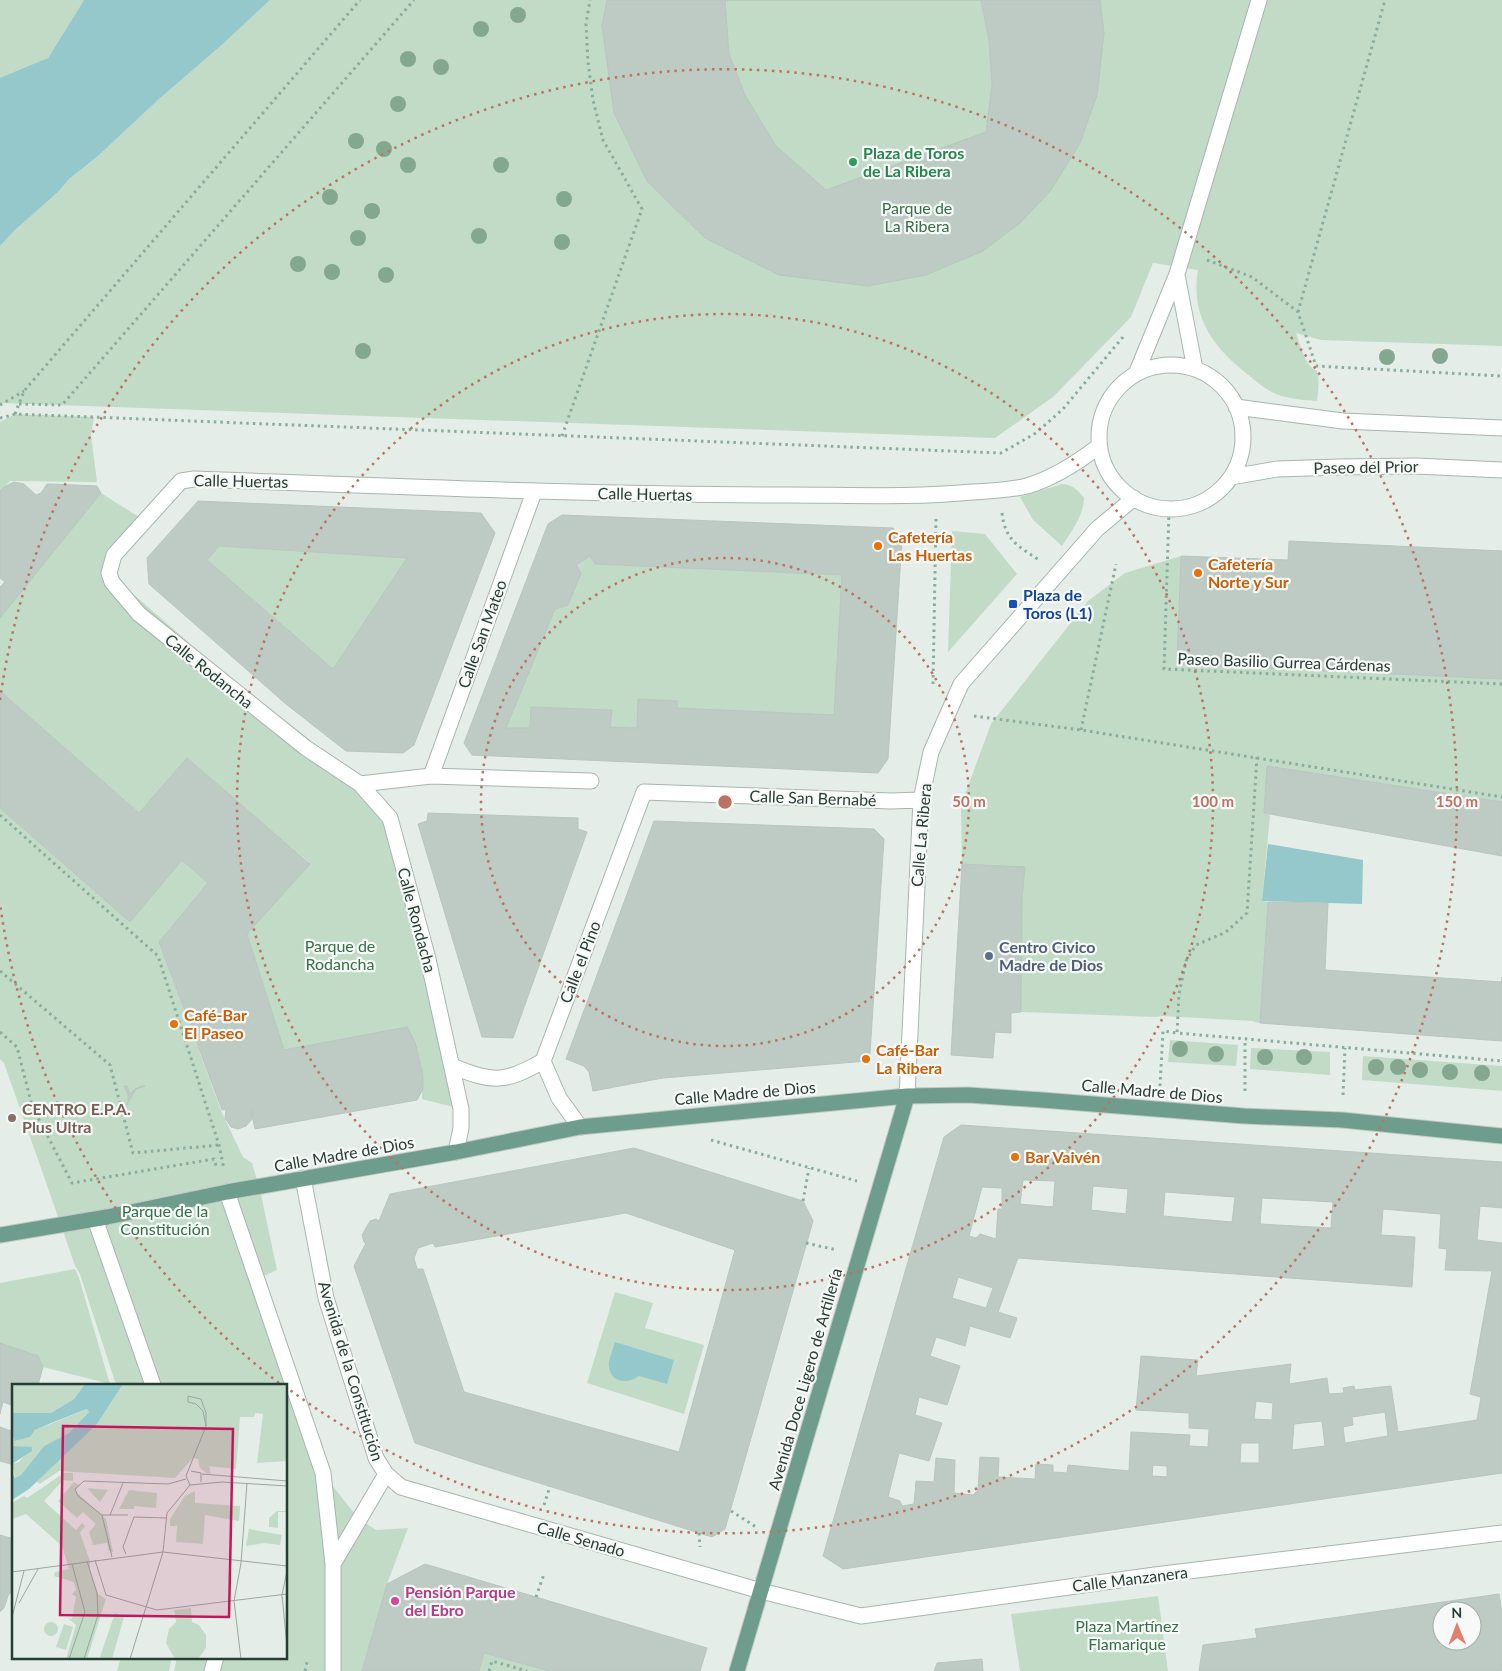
<svg xmlns="http://www.w3.org/2000/svg" width="1502" height="1671" viewBox="0 0 1502 1671" font-family="Lato,sans-serif">
  <rect width="100%" height="100%" fill="#e5ede9"/>
  <path fill="#c1dbc6" d="M0,0h84l-36,58 -48,25z
    M270,0h1232v346l-181,-6 -25,-7c4,11 9,33 21,38 3,9 1,20 0,30 -13,-1 -28,-2 -41,-7 -10,-4 -20,-13 -29,-20 -34,-27 -57,-58 -49,-104l-45,-7 -22,54 -78,80 -58,41 -995,-35v-157l15,-16 43,-38 11,-13 29,-23 60,-56 66,-57z
    M15,414l79,3 -3,18 6,47 -87,-1 -10,10v-69z
    M1062,484c11,1 16,6 22,14 -1,19 -12,32 -22,48l-29,-26 -13,-23z
    M101,493l44,28 -36,52 281,245 71,291 -39,-10c1,-27 -2,-48 -15,-72l-123,23 -37,-116 63,-71 -123,-104 -48,54 -139,-122v-73z
    M952,531l33,3 32,40 -69,78z
    M219,546l188,12 -74,111 -126,-109z
    M590,556l5,8 247,11 -8,140 -157,-7v-7l-38,-2 -2,29 -27,-1 2,-17 -80,-3 -2,21h-24l49,-119 13,-4 8,-40z
    M1181,556l-4,108 325,15v123l-235,-36 -3,47 6,2 -8,86 6,1 -8,121 -8,-2 -89,-5 -7,1 -135,-5 1,-113 3,-31 -63,-4 -1,-59 30,-81 97,-123 37,-28z
    M0,808l130,114 52,-62 26,23 -49,59 63,171 21,44 9,6 8,27 17,80 -20,9 75,206 26,33 18,12 32,-2 -21,56 -25,87h-188l3,-14h109v-272h-170l-36,-111 -5,-8 -14,-41 -57,-162 -4,-4z
    M1170,1040l68,5 -2,21 -68,-4z
    M1251,1048l79,4v23l-80,-6z
    M1363,1056l139,10v25l-140,-11z
    M75,1269l4,9 31,106 -67,-17 -5,-11 -38,-13v-60z
    M615,1292l38,11 -8,25 59,17 -20,69 -97,-31z
    M1158,1596l10,75h-148l-9,-57z
    M484,1653l65,18h-70z
    M121,1657h51l-3,14h-52z"/>
  <path fill="#94c8cb" d="M84,0h186l-46,43 -66,57 -60,56 -29,23 -11,13 -43,38 -15,16v-168l48,-20z
    M1268,844l95,16 -1,44 -100,-3z
    M615,1342l59,18 -7,24 -28,-8c-13,10 -32,5 -30,-14 1,-6 4,-13 6,-20z"/>
  <path fill="#becac4" stroke="#b8c6bf" fill-rule="evenodd" d="M607,0h493l4,33 -7,62 -17,48 -29,47 -31,33 -37,28 -57,24 -58,11 -89,-11 -74,-37 -58,-57 -33,-68 -12,-88z
    M725,0h256l8,41 3,44 -6,47 -160,58 -50,-44 -31,-51 -16,-41z
    M14,482l10,2 12,11 5,-2 6,-9h4l46,2 4,7 -101,125v-31l5,-5 -5,-4v-87l4,-4z
    M198,501l283,12 14,20 -81,212 -11,8 -57,-2 -60,-47 -137,-120 -2,-26zM219,546l188,12 -74,111 -126,-109z
    M562,515l331,13 9,10 -14,221 -10,14 -406,-18 -8,-12 84,-219zM590,556l5,8 247,11 -8,140 -157,-7v-7l-39,-2 -1,29 -27,-1 2,-17 -81,-3 -1,21h-24l49,-119 13,-4 13,-32 -5,-8z
    M1289,541l213,10v128l-325,-15 4,-108 107,4z
    M0,691l139,122 48,-55 123,106 -63,70 37,116 123,-23 8,15 8,33v14l-6,11 -162,29 -4,-19 1,9 -6,7 -8,3 -7,-2 -6,-9 1,-9 -4,1 -63,-168 49,-59 -26,-23 -52,62 -130,-114z
    M1267,766l235,36v54l-238,-43z
    M428,813l150,5v11l9,3 -74,206 -31,-1 -64,-213 9,-3z
    M654,821l220,8 10,10 -14,214 -3,8 -204,17 -70,13 -4,-19 -5,-6 -18,-7z
    M962,864l63,3 -3,32 -1,113 -10,1v20l-16,-1 -2,26 -42,-3z
    M1268,902l60,1 -3,67 177,12v-5v64l-242,-18z
    M124,1086h3l3,8 5,-5 7,-3h3l-9,3 -10,17 2,-3v-9z
    M961,1125l541,37v46l-22,-2 -3,34 25,3v230l-659,96 -20,-13 121,-419zM1023,1180l32,1 -2,26 -33,-3zM1093,1186l35,3 -2,25 -35,-4zM982,1187l20,1v21h-4l-2,30 -16,-5 -4,4 -7,-2zM1165,1192l70,5 -3,25 -69,-6zM1262,1198l71,4 -2,26 -71,-4zM1383,1209l58,5 -2,34 8,1 -2,21 47,1 -22,123 11,3 -4,23 -79,12 -7,-46 -36,4 -1,-4 -11,2 1,5 -15,1 -2,-16 -38,6 2,-20 -95,12 2,-16 -57,-4 -5,54 53,3v15l20,1 -1,18 -19,-1 1,-11 -59,-3 -2,39 -61,-6 -1,8 -14,-1v-7l-17,-1 -1,15 -37,-2 1,-19 -19,-1 -2,33 -5,5 -19,-2 1,-33 -19,-2 -2,24 -18,-1 -2,23 -12,2 -2,-5 -12,-4 11,-44 30,8 13,-38 -27,-8 4,-18 28,8 13,-39 -30,-10 6,-19 29,9 5,-20 40,12 7,-20 -19,-6 20,-54 394,29 3,-50 -34,-2zM958,1277l35,11 -7,20 -34,-10zM1256,1401l17,2 -1,17 -18,-1zM1385,1412l3,24 -43,7 -2,-16 10,-2 -1,-8zM1322,1421l3,25 -33,4 2,-26zM1241,1443h18v20h-19zM1153,1465l14,1v11l-15,-1z
    M634,1148l169,53 10,20 -88,308 -13,8 -237,-74 -60,-20 -61,-177 12,-23 -2,-1 -2,-7 8,-14 6,-2 3,2 11,-27zM626,1213l109,37 -56,202 -215,-60 -41,-123h-6l-3,-11 4,-10 15,-5 2,4z
    M0,1343l38,13 5,11 -5,18h-24v21l-11,-4 -3,12z
    M0,1427l14,5v33l-14,-4z
    M0,1535l14,4v56l-5,-2 -5,15 -4,4z
    M425,1564l282,84 -7,23h-151l-65,-18 -5,18h-117l25,-87z
    M1499,1594l3,19v58h-303l4,-26 54,-7 -2,-9zM1442,1611h30v30h-30z
    M982,1659l1,12h-49l3,-8z"/>
  <g fill="none" stroke-linecap="round" stroke-linejoin="round">
    <g stroke="#a8b5af" stroke-width="17">
      <path id="minor" d="M1177,275l18,94
        M1099 437a72 72 0 1 1 144 0a72 72 0 1 1-144 0Z
        M1136,374l41,-100 82,-274
        M1236,407l107,14 159,7
        M1231,477l46,-8 63,-2 76,-1 86,4
        M431,776l103,-284
        M360,784l71,-8 160,5
        M452,1066c41,17 53,17 91,-5
        M907,1096l14,-296 10,-48 30,-68 136,-155 37,-31
        M580,1127l-21,-29 -16,-37 101,-269 247,9 30,-1
        M456,1152l5,-24v-19l-33,-150 -38,-141 -30,-34 -54,-36 -167,-134 -27,-32 -3,-9 5,-18 67,-74 13,-2c198,7 396,16 594,16 61,0 123,3 184,-3 18,-1 38,-2 55,-6 27,-8 50,-23 72,-40
        M303,1178l23,120 28,90 22,70 10,16 15,13 360,104 100,25 294,-41 347,-42
        M227,1192l96,281 10,91v107
        M95,1219l58,166
        M333,1564l53,-90
        M212,1671l4,-14"/>
    </g>
    <g stroke="#c2c9c6" stroke-width="17">
      <path id="major" d="M0,1235l107,-18 120,-25 229,-40 124,-25 327,-31 61,-1 74,5 202,16 98,4 160,16
        M737,1671l170,-575"/>
    </g>
    <path stroke="#8aac9e" stroke-width="3" stroke-dasharray="2.5 4" stroke-linecap="butt" d="M1207,260l45,17 46,35 18,54 186,10
      M1298,312l87,-312
      M19,404l43,1 352,-405
      M0,405l24,-14
      M15,414l9,-23 336,-391
      M0,418l15,-4 986,39 35,-20 27,-24 60,-72
      M562,436l80,-227 -39,-69 -10,-40 -5,-38 -2,-38 4,-24
      M1169,511l-5,158 338,15
      M1002,513c3,27 16,33 37,47
      M933,684l3,-166
      M974,716l107,14 421,67
      M1081,730l35,-166
      M1257,757l-10,156 -21,19 -30,13 -10,16 -7,33 -2,39 325,28
      M0,815l158,141 61,189 5,24
      M0,971l110,94 23,88 86,-8
      M0,1032l17,15 15,59 40,77 142,-24 3,10
      M1160,1086l3,-55 14,2
      M1245,1091v-52
      M1343,1095l2,-47
      M711,1140l146,41
      M803,1201l6,-33
      M806,1243l31,7
      M544,1505l6,-19
      M731,1511l25,16
      M699,1533l1,14
      M536,1597l8,-23
      M305,1671l2,-9
      M489,1671l3,-10 35,10"/>
    <use href="#minor" stroke="#fff" stroke-width="15"/>
    <use href="#major" stroke="#6f9d8d" stroke-width="15"/>
  </g>
  <g fill="#84a88f">
    <circle cx="518" cy="15" r="8"/>
    <circle cx="481" cy="29" r="8"/>
    <circle cx="408" cy="59" r="8"/>
    <circle cx="441" cy="67" r="8"/>
    <circle cx="398" cy="104" r="8"/>
    <circle cx="356" cy="141" r="8"/>
    <circle cx="384" cy="149" r="8"/>
    <circle cx="408" cy="165" r="8"/>
    <circle cx="501" cy="165" r="8"/>
    <circle cx="330" cy="197" r="8"/>
    <circle cx="564" cy="199" r="8"/>
    <circle cx="372" cy="211" r="8"/>
    <circle cx="479" cy="236" r="8"/>
    <circle cx="358" cy="238" r="8"/>
    <circle cx="562" cy="242" r="8"/>
    <circle cx="298" cy="264" r="8"/>
    <circle cx="332" cy="272" r="8"/>
    <circle cx="386" cy="275" r="8"/>
    <circle cx="363" cy="351" r="8"/>
    <circle cx="1440" cy="356" r="8"/>
    <circle cx="1387" cy="357" r="8"/>
    <circle cx="1180" cy="1049" r="8"/>
    <circle cx="1216" cy="1054" r="8"/>
    <circle cx="1265" cy="1057" r="8"/>
    <circle cx="1304" cy="1057" r="8"/>
    <circle cx="1376" cy="1067" r="8"/>
    <circle cx="1398" cy="1067" r="8"/>
    <circle cx="1420" cy="1070" r="8"/>
    <circle cx="1450" cy="1072" r="8"/>
    <circle cx="1482" cy="1073" r="8"/>
  </g>
  <g fill="none" stroke="#bc7262" stroke-width="2.5" stroke-dasharray="2.5 5">
    <circle cx="725" cy="802" r="244"/>
    <circle cx="725" cy="802" r="488"/>
    <path d="M279 1383A732 732 0 0 1 0 904M0 700A732 732 0 1 1 290 1390"/>
  </g>
  <circle fill="#2e9e5b" stroke="#f6f9f7" stroke-width="2" cx="853" cy="162" r="5"/>
  <g fill="#e8710a" stroke="#f6f9f7" stroke-width="2">
    <circle cx="878" cy="546" r="5"/>
    <circle cx="1198" cy="573" r="5"/>
    <circle cx="174" cy="1024" r="5"/>
    <circle cx="866" cy="1059" r="5"/>
    <circle cx="1015" cy="1157" r="5"/>
  </g>
  <rect fill="#1a4fb4" stroke="#f6f9f7" stroke-width="2" x="1008" y="599" width="10" height="10" rx="2.5"/>
  <circle fill="#5c6f8a" stroke="#f6f9f7" stroke-width="2" cx="989" cy="956" r="5"/>
  <circle fill="#8d6e63" stroke="#f6f9f7" stroke-width="2" cx="12" cy="1118" r="5"/>
  <circle fill="#d1479c" stroke="#f6f9f7" stroke-width="2" cx="395" cy="1601" r="5"/>
  <g text-anchor="middle" stroke-width="4.5" stroke-linejoin="round" paint-order="stroke">
    <g font-size="16" font-weight="bold" fill="#27864d" stroke="#f6f9f7" text-anchor="start">
      <text x="863" y="159">Plaza de Toros<tspan x="863" dy="18">de La Ribera</tspan></text>
    </g>
    <g font-size="16" fill="#356f46" stroke="#f6f9f7">
      <text x="917" y="214">Parque de<tspan x="917" dy="18">La Ribera</tspan></text>
      <text x="340" y="952">Parque de<tspan x="340" dy="18">Rodancha</tspan></text>
      <text x="165" y="1217">Parque de la<tspan x="165" dy="18">Constitución</tspan></text>
      <text x="1127" y="1632">Plaza Martínez<tspan x="1127" dy="18">Flamarique</tspan></text>
    </g>
    <g font-size="16" fill="#263d34" stroke="#f6f9f7">
      <text transform="translate(1366 467) rotate(-1)" y="6">Paseo del Prior</text>
      <text transform="translate(241 481) rotate(1)" y="6">Calle Huertas</text>
      <text transform="translate(645 494) rotate(1)" y="6">Calle Huertas</text>
      <text transform="translate(482 634) rotate(-70)" y="6">Calle San Mateo</text>
      <text transform="translate(1284 662) rotate(2)" y="6">Paseo Basilio Gurrea Cárdenas</text>
      <text transform="translate(209 671) rotate(39)" y="6">Calle Rodancha</text>
      <text transform="translate(813 798) rotate(2)" y="6">Calle San Bernabé</text>
      <text transform="translate(921 835) rotate(-85)" y="6">Calle La Ribera</text>
      <text transform="translate(417 920) rotate(75)" y="6">Calle Rondacha</text>
      <text transform="translate(580 962) rotate(-69)" y="6">Calle el Pino</text>
      <text transform="translate(1152 1091) rotate(5)" y="6">Calle Madre de Dios</text>
      <text transform="translate(745 1093) rotate(-5)" y="6">Calle Madre de Dios</text>
      <text transform="translate(344 1154) rotate(-10)" y="6">Calle Madre de Dios</text>
      <text transform="translate(351 1371) rotate(73)" y="6">Avenida de la Constitución</text>
      <text transform="translate(805 1379) rotate(-74)" y="6">Avenida Doce Ligero de Artillería</text>
      <text transform="translate(581 1539) rotate(16)" y="6">Calle Senado</text>
      <text transform="translate(1130 1579) rotate(-7)" y="6">Calle Manzanera</text>
    </g>
    <g font-size="16" font-weight="bold" fill="#c56008" stroke="#f6f9f7" text-anchor="start">
      <text x="888" y="543">Cafetería<tspan x="888" dy="18">Las Huertas</tspan></text>
      <text x="1208" y="570">Cafetería<tspan x="1208" dy="18">Norte y Sur</tspan></text>
      <text x="184" y="1021">Café-Bar<tspan x="184" dy="18">El Paseo</tspan></text>
      <text x="876" y="1056">Café-Bar<tspan x="876" dy="18">La Ribera</tspan></text>
      <text x="1025" y="1163">Bar Vaivén</text>
    </g>
    <g font-size="16" font-weight="bold" fill="#164399" stroke="#f6f9f7" text-anchor="start">
      <text x="1023" y="601">Plaza de<tspan x="1023" dy="18">Toros (L1)</tspan></text>
    </g>
    <g font-size="16" font-weight="bold" fill="#4e5e75" stroke="#f6f9f7" text-anchor="start">
      <text x="999" y="953">Centro Civico<tspan x="999" dy="18">Madre de Dios</tspan></text>
    </g>
    <g font-size="16" font-weight="bold" fill="#785e54" stroke="#f6f9f7" text-anchor="start">
      <text x="22" y="1115">CENTRO E.P.A.<tspan x="22" dy="18">Plus Ultra</tspan></text>
    </g>
    <g font-size="16" font-weight="bold" fill="#b23c85" stroke="#f6f9f7" text-anchor="start">
      <text x="405" y="1598">Pensión Parque<tspan x="405" dy="18">del Ebro</tspan></text>
    </g>
  </g>
  <g transform="translate(12 1384)">
    <rect width="275" height="275" fill="#e5ede9"/>
    <path d="M0,0h73l-11,15 -23,14h-39zM111,0h164v77l-30,2 6,-49 -8,-1 -1,4h-14l-4,52 -27,-3 2,8 -5,-1 -6,-5 -2,-9 -5,-1 -18,20 -116,-7 -19,13 -3,-2 1,-4 59,-54zM76,25l1,3 -20,21 -25,13 -23,29 -6,3 -3,-14 7,-2 13,-15h-19l-1,-12 4,6 14,-4 5,-7zM52,89h9v8l-10,-1 -19,21 32,29 6,-7 3,3 -5,7 10,28v10l8,23 8,5 -19,60h-21l10,-34 -8,-7 4,1 4,-22 -4,-3 4,-4 -2,-8 -20,-6 1,-4 14,-3 -7,-23 -36,-32 -14,5v-16l12,-7 3,2zM62,98l5,3 -4,6 31,28 7,33 -4,-1 -2,-8 -14,2 -4,-13 7,-8 -13,-12 -6,6 -19,-17zM75,104l21,2 -8,12zM117,106l28,3 -1,15 -22,-2v3h-15zM183,107v12l45,3 -1,15 -34,-6 -2,29 -27,-2 1,-16h-7v-7l15,-23zM265,127h9l1,1h-9v16l-9,-1v-9zM237,145l33,6 -2,10 -15,-2 -19,3zM179,224l1,14 7,3 7,10v13l-8,11h-23l-9,-16 3,-14 7,-7 -2,-12zM103,229l9,4 -12,42h-6l-6,-2zM32 245a7 7 0 1 1 14 0a7 7 0 1 1-14 0ZM52,240l9,3 -7,23 -10,-3z" fill="#c1dbc6"/>
    <path d="M73,0h38l-26,40 -68,65 -17,11v-28l3,6 6,-3 23,-29 25,-13 20,-21 -2,-3 -36,14 -16,7 -5,7 -15,4 -3,-6v-22h39l23,-14zM0,62l20,1v4l-20,13z" fill="#94c8cb"/>
    <path fill="none" stroke="#99a7a1" stroke-width="1" d="M179,87l10,2v9M190,90l85,7M178,101l-4,-9 20,-50v-13l-5,-14 -13,-3v6l8,2 7,7 3,15M178,101l32,-3 65,4M90,131l10,42M98,131l13,-32M116,131h-26l-24,-19 -3,-7 9,-8 84,3 18,-5M151,168l4,-39 23,-28M114,170l-3,-7 11,-30 32,1M83,176l11,35 51,15 130,-16M275,187l-5,24 5,51M0,188l151,-20 124,14M7,219l19,-34M0,233l12,-46M57,275l16,-47 -13,-48M72,275l14,-44 -1,-22 -10,-32M118,275l33,-107M229,275l-7,-58 7,-38 6,-80"/>
    <path fill="#c2185b" fill-opacity="0.15" stroke="#c2185b" stroke-width="2.5" d="M51,42l170,3 -4,188 -169,-2z"/>
    <rect width="275" height="275" fill="none" stroke="#263d34" stroke-width="2.5"/>
  </g>
  <circle cx="725" cy="802" r="8" fill="#bc7262" stroke="#f6f9f7" stroke-width="2.5"/>
  <g font-size="15" text-anchor="middle" font-weight="bold" fill="#bc7262" stroke="#f6f9f7" stroke-width="4.5" stroke-linejoin="round" paint-order="stroke">
    <text x="969" y="807">50 m</text>
    <text x="1213" y="807">100 m</text>
    <text x="1457" y="807">150 m</text>
  </g>
  <g transform="translate(1457 1626) rotate(359)"><circle r="24" fill="#f6f9f7" stroke="#a3aea9"/>
  <path d="M0-4L9 19L0 12L-9 19Z" fill="#e27f6e"/>
  <text y="-8" font-size="14" font-weight="bold" text-anchor="middle" fill="#263d34">N</text>
  </g>
</svg>
